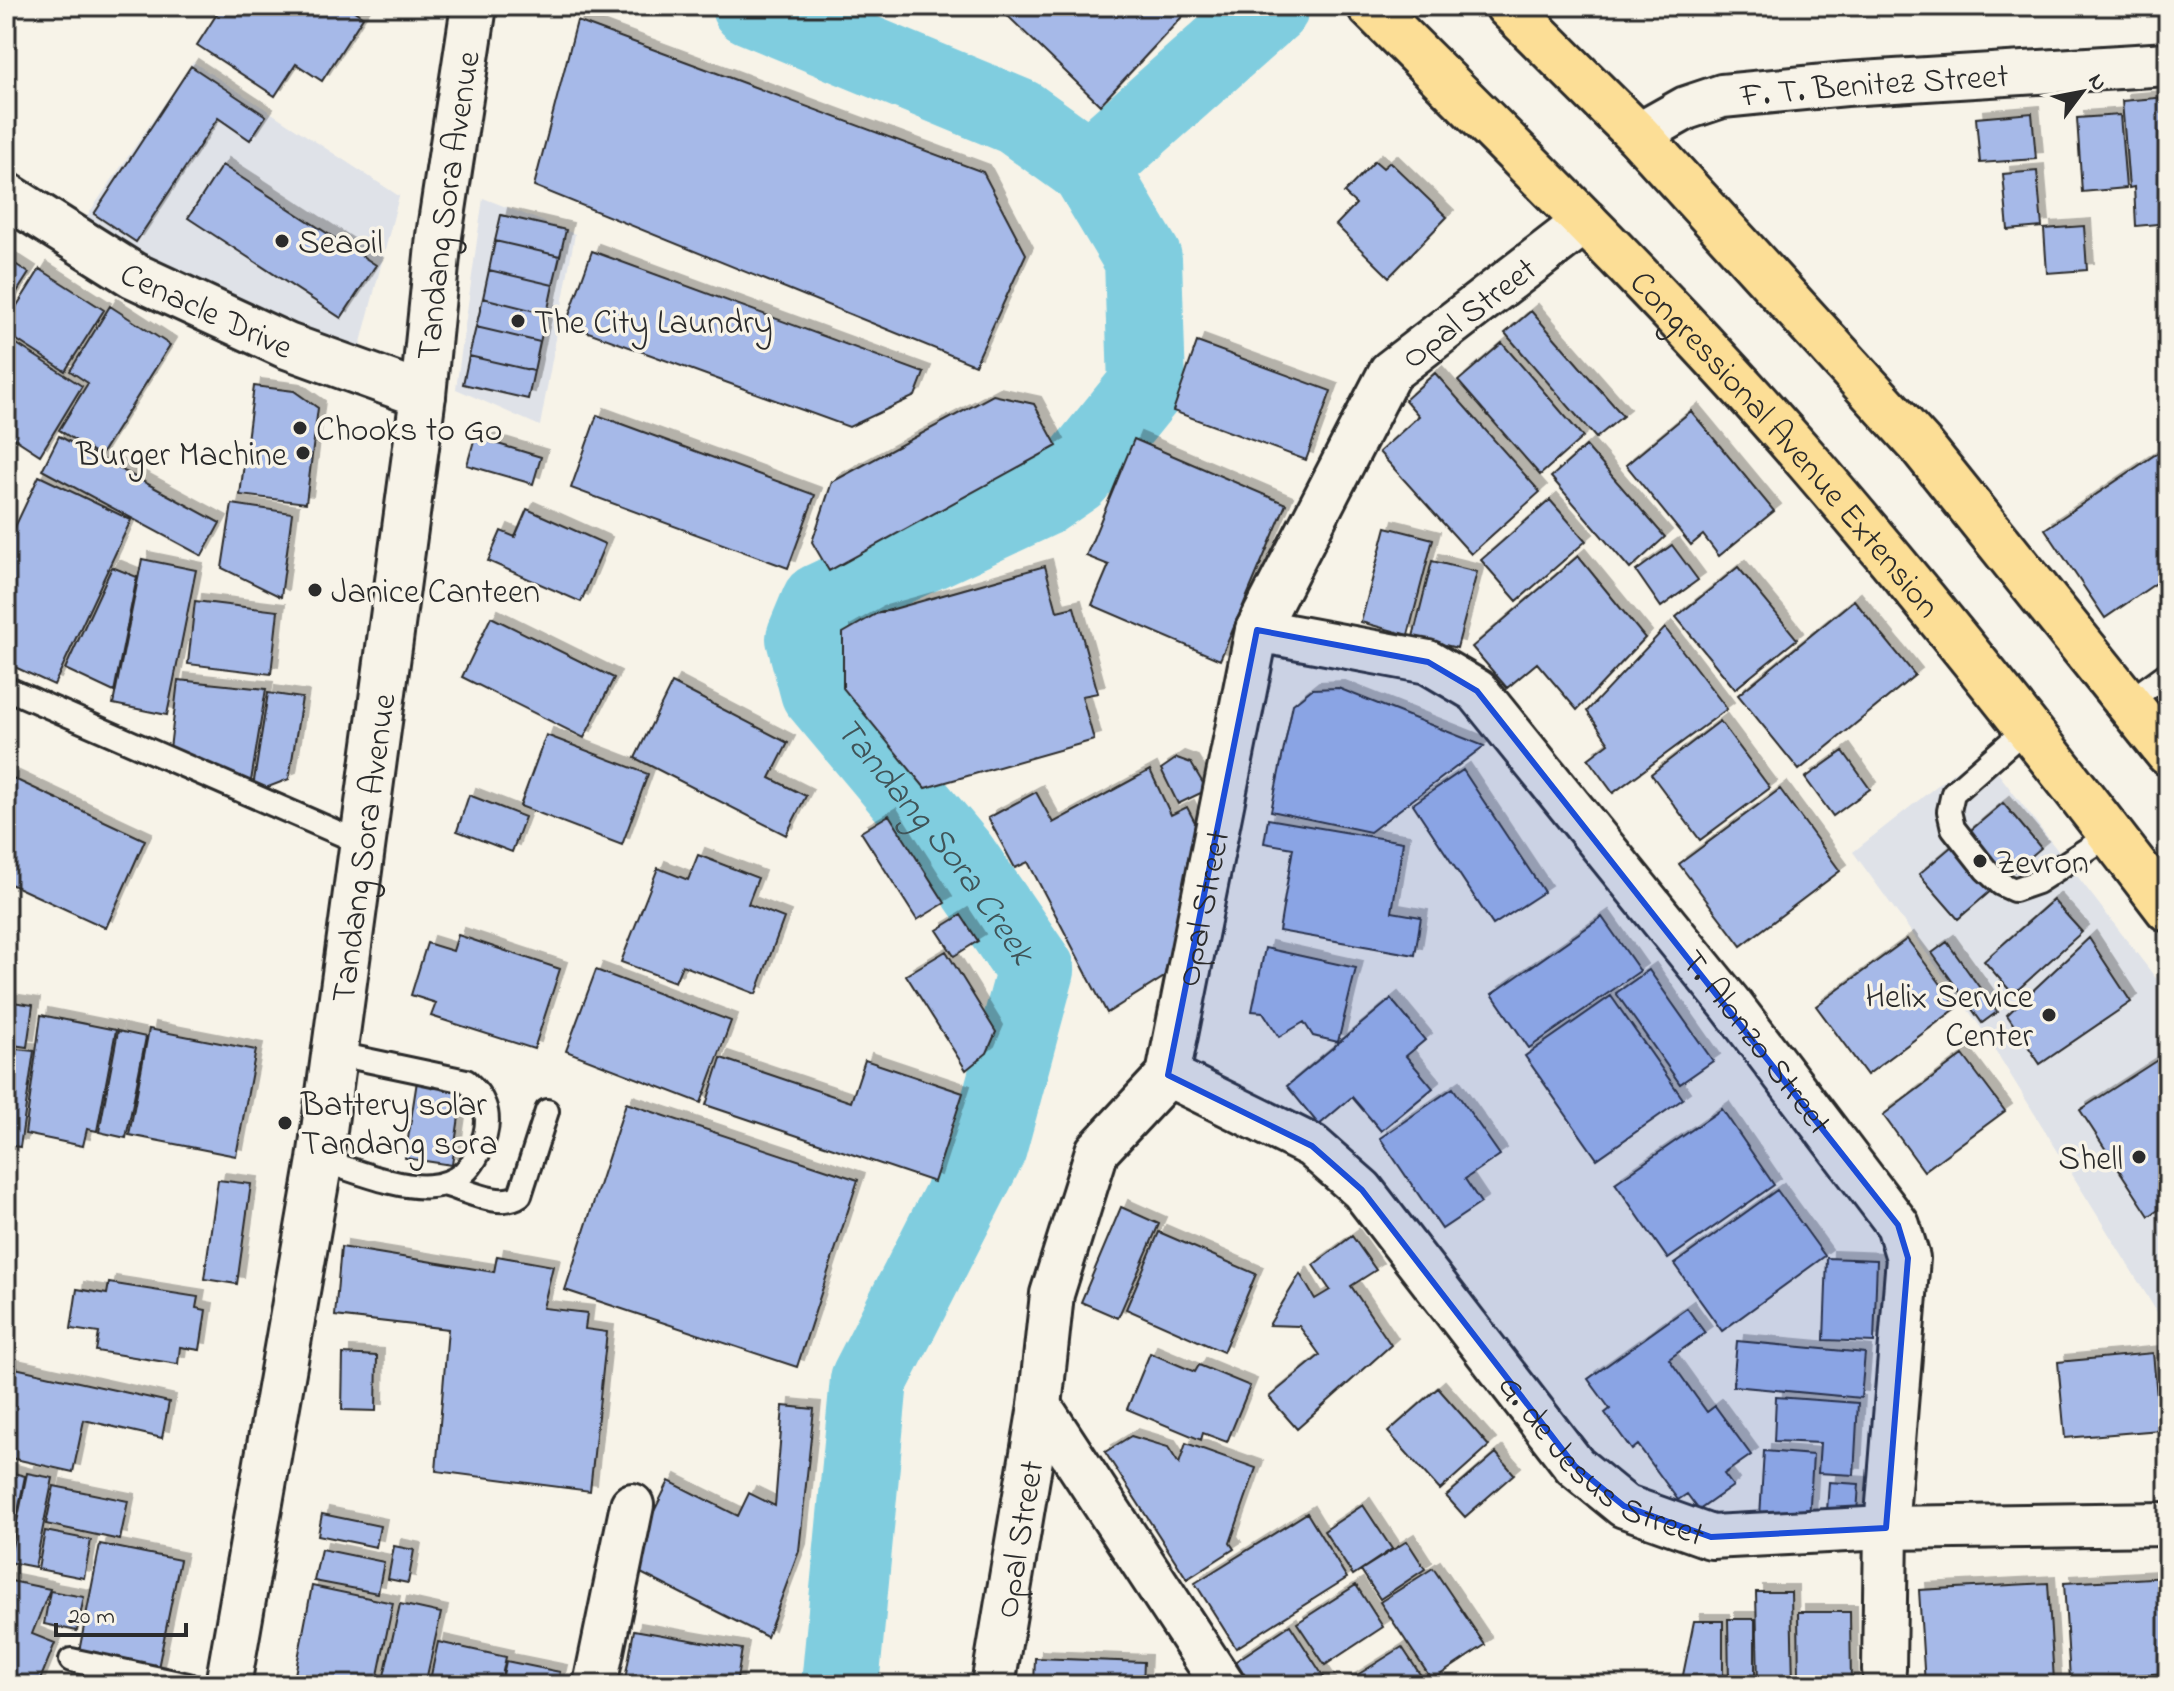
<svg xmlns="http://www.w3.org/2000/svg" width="2174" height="1691" viewBox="0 0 2174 1691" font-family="'Indie Flower',sans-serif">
  <defs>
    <filter id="shadow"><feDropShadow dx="7" dy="-7" stdDeviation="0" flood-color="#0004"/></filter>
  </defs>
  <rect width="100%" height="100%" fill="#f7f3e8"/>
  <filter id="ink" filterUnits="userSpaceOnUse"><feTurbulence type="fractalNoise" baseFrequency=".0125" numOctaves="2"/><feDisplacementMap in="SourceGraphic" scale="16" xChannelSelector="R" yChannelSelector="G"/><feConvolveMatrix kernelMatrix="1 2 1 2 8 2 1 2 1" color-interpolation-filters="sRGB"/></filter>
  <g filter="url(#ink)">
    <path fill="#dfe2e8" d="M193,62l206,134 -48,185 -266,-162z
      M483,198l92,36 -35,192 -84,-37z
      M1981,751l187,243v323l-11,-5 -173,-280 -131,-180z"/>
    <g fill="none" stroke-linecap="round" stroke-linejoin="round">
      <g stroke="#80cddf" stroke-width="78">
        <path id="s1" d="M750,6l268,111 71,51 54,91 4,127 -72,89 -35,24 -220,103 -15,36 14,53 140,167 77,112 -48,177 -119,233 -29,305"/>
        <path d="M1089,168l182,-162"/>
      </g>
    </g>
    <path fill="#a6b9e8" stroke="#2b2b2b" stroke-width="2" filter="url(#shadow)" d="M222,6h125l16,11 -41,64 -26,-17 -21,32 -78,-51z
      M981,6h211l-92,99 -91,-88z
      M577,21l406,151 43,82 -51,111 -441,-179z
      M191,66l75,50 -16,24 -32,-22 -82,124 -42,-28z
      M2168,97v126l-32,3 -2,-39 -5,1 -7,-87z
      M2032,113l4,46 -56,4 -4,-45z
      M2120,115l6,73 -44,4 -5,-74z
      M1375,161l8,7 7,-6 57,55 -58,60 -53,-52 20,-21 -12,-11z
      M222,165l154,100 -35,53 -153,-100z
      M2037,171l5,56 -34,3 -5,-56z
      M501,215l65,15 -6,26 -65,-15z
      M2084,226l3,44 -40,3 -3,-44z
      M495,241l65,15 -7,29 -64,-15z
      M592,251l332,122 -9,23 -66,31 -283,-103z
      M6,258l23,15 -23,36z
      M40,269l64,41 -39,61 -59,-38v-10z
      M489,270l64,15 -6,29 -64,-16z
      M483,298l64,16 -7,28 -64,-15z
      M110,306l60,39 -70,111 -41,-26 29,-47 -18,-12z
      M1531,311l92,105 -27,22 -91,-105z
      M476,327l64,15 -6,29 -65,-15z
      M6,337l76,49 -42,69 -34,-22z
      M1197,342l134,49 -25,69 -133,-49z
      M1502,343l81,94 -43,38 -82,-94z
      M469,356l65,15 -6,28 -65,-15z
      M1435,373l105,119 -69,62 -92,-102 40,-36 -14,-16z
      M254,386l40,5 24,17 -12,95 -66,-8z
      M993,395l41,9 23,42 -228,125 -17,-29 20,-60z
      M1691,411l83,100 -55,45 -16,-21 -12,10 -65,-80z
      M597,415l218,80 -27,73 -217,-80z
      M59,436l161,87 -18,33 -160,-86z
      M475,437l66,20 -8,27 -66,-19z
      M1134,439l152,65 -66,156 -128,-55 17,-40 -23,-9z
      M1586,446l79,91 -35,32 -79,-92z
      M2168,446v129l-63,43 -60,-89z
      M39,476l92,44 -77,165 -48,-22v-117z
      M1550,500l36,41 -69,60 -36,-41z
      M232,504l60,9 -11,84 -59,-29z
      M527,509l78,35 -24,58 -93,-41 13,-30 14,6z
      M1386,527l47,12 -25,96 -47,-13z
      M1672,545l26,35 -37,27 -25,-36z
      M1578,556l67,82 -68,72 -40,-47 -30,25 -35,-41z
      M142,559l54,11 -29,145 -54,-11z
      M1432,561l45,11 -20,76 -44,-11z
      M1045,566l12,45 17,-4 24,86 -16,3 12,44 -169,48 -82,-100v-55l33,-19z
      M112,567l25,10 -23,115 -49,-23z
      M1738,567l59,72 -62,50 -59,-72z
      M1854,600l61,75 -116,95 -61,-75z
      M195,601l83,10 -7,63 -83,-10z
      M491,617l123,61 -30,60 -122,-61z
      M1665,628l62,81 -114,84 -25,-34 21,-16 -22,-32z
      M178,680l88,9 -16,98 -38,-22 -42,-16z
      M672,683l116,60 -18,35 36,18 -20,39 -151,-77z
      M1338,688l146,58 -114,86 -99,-21 22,-107 19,-15z
      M268,693l34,5 -13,81 -26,10 -10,-2z
      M1720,721l50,67 -70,52 -49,-66z
      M546,735l102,39 -26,71 -102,-39z
      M1843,751l27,38 -37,27 -28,-38z
      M1177,758l14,5 16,27 -29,14 -17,-35z
      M1150,770l21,45 16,-8 24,46 -28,112 -76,48 -79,-151 -13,6 -27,-50 48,-26 17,31z
      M1463,770l81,122 -51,33 -80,-121z
      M6,775l139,65 -39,88 -100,-46z
      M1780,789l60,82 -99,75 -62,-82z
      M469,795l56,22 -13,35 -55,-21z
      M2003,803l38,45 -83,71 -39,-45z
      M889,815l56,88 -28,17 -56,-88z
      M1268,819l135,23 -11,70 29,5 -6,38 -136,-24 14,-83 -29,-5z
      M698,855l60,23 -10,26 36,14 -28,76 -74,-29 -7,17 -54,-20 37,-94 30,12z
      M2053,900l29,32 -69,62 -29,-33z
      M961,915l17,26 -24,15 -17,-26z
      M1602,917l38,54 -111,77 -37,-54z
      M458,935l102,34 -26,80 -103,-33 5,-13 -25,-8 16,-52 26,8z
      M2089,938l42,64 -91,62 -33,-49z
      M1907,939l51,68 -91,68 -51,-69z
      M1947,942l50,70 -15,11 -50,-70z
      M1265,948l91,20 -18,74 -25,-6 -9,-14 -25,15 -16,-25 -11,-1z
      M946,951l50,81 -9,21 -21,17 -60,-95z
      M596,970l135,51 -30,82 -135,-52z
      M1649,970l64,91 -33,23 -64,-91z
      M1611,996l72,103 -86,60 -72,-103z
      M1391,999l34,41 -19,16 27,32 -52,43 -29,-34 -33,28 -32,-39z
      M6,1001l27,4 -6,42 -21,-3z
      M41,1015l75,15 -19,101 -10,-2 -4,17 -58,-12z
      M149,1029l107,21 -20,106 -107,-21z
      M118,1031l28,6 -20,101 -27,-6z
      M6,1048l28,3 -14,96 -14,-2z
      M1963,1055l42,56 -81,60 -41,-56z
      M2162,1057l6,9v138l-19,12 -69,-106z
      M721,1058l130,44 14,-42 98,33 -29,89 -228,-77z
      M417,1081l46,8 -11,76 -47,-7z
      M1453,1088l47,67 -35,24 16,24 -39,26 -62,-91z
      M626,1103l232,77 -61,187 -232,-77z
      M1722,1109l52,76 -106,74 -53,-76z
      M218,1180l33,4 -14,100 -33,-5z
      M1777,1190l48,66 -103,75 -48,-67z
      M1121,1207l38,17 -41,94 -37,-16z
      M1159,1232l97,42 -33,78 -97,-43z
      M1352,1236l24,34 -25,16 40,59 -94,84 -28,-32 51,-42 -21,-29 -30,-1 31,-51 15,25 15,-9 -17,-25z
      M341,1247l153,25 3,-16 56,10 -10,42 44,5 -2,16 22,3 -17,159 -154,-20 12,-142 -113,-13z
      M1827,1258l50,2 -3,82 -50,-2z
      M109,1283l89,14 -2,11 10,2 -6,40 -20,-3 -2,17 -82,-13 3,-18 -28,-4 6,-40 30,5z
      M1687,1308l18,25 -36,26 38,53 8,-6 36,49 -27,19 9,12 -34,24 -12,-16 -9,6 -40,-55 -6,5 -27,-37 5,-4 -22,-30z
      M1737,1341l128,12 -4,45 -128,-12z
      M1150,1353l45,19 4,-7 51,21 -23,56 -24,-9 -2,7 -74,-31z
      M2153,1353l7,77 -95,8 -7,-76z
      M343,1354l34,2 -1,55 -34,-1z
      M6,1366l163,36 -7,36 -78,-18 -11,52 -67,-15z
      M1438,1388l51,58 -49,44 -52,-58z
      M1776,1397l82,6 -4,72 -36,-2 2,-30 -46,-2z
      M783,1406l31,3 -15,142 -32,86 -140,-71 42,-85 69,35 11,-23 26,13z
      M1131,1436l37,11 11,17 7,-21 70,25 -26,75 4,6 -47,30 -82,-127z
      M1764,1451l49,4 -4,65 -49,-3z
      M1496,1453l18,21 -49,43 -19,-21z
      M6,1471l19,5 -19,96z
      M27,1473l26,5 -18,89 -26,-5z
      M1829,1482l30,2 -2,29 -30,-2z
      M54,1486l74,15 -8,39 -74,-16z
      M1363,1505l29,44 -39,26 -29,-44z
      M1307,1513l40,65 -111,70 -41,-65z
      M322,1514l58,12 -4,21 -58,-12z
      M45,1531l46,9 -7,38 -46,-9z
      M1407,1541l18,28 -45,30 -19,-29z
      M100,1544l80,16 -23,113 -79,-16z
      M394,1546l20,4 -6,33 -20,-4z
      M321,1549l63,13 -6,31 -64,-12z
      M1433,1568l52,77 -53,35 -52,-78z
      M2168,1577v96l-98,6 -6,-96z
      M6,1580l44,9 -18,45 23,9 -17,42 -32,-3z
      M2048,1583l6,98 -129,4 -6,-95z
      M1356,1585l27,42 -58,38 -28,-42z
      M312,1586l81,17 -17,82h-83z
      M50,1591l34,6 -7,34 -33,-7z
      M1756,1592h35l2,93h-35z
      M400,1604l41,9 -16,72h-43z
      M1798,1612h52l1,73h-52z
      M1728,1619h27v66h-26z
      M1694,1621h29v64h-42z
      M1290,1625l39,60h-78l-15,-24z
      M634,1630l108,19 -6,36h-112z
      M438,1642l68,15 -6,28h-71z
      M1402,1647l25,38 -84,-1z
      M1035,1658l109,4 -1,23h-109z
      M506,1661l54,11 -3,13h-56z"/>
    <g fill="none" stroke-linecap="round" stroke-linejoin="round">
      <g stroke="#2b2b2b" stroke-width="28">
        <path id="service" d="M6,688l358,156
          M2128,702l40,-29
          M2029,726l-76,67 -4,18 4,17 33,42 15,14 13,6 23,-8 74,-48
          M320,1160c59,17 141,61 165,-25 6,-23 -2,-39 -19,-54l-133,-28
          M447,1185c21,6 54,24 73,10l27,-84
          M71,1660l117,25"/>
      </g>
      <g stroke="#2b2b2b" stroke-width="48">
        <g id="minor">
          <path id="s2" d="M1638,135l48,-27 36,-12 124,-12 322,-20"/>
          <path id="s3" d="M1257,630l171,32 49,29 254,314 167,220 10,33 -22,270 -2,142"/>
          <path id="s4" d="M1168,1075l144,71 50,44 213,276 49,40 87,31 175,-9 282,-4"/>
          <path d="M1040,1406l183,279"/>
          <path d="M595,1685l37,-180"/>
          <path id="s5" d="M993,1685l47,-279 12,-112 45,-143 71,-76 89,-445 133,-258 196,-151"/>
        </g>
      </g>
      <g stroke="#2b2b2b" stroke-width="50">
        <g id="tertiary">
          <path id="s6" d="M6,195l127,80 154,71 136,49"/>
        </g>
      </g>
      <g stroke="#2b2b2b" stroke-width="50">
        <g id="secondary">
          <path id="s7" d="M228,1685l92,-525 103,-765 16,-159 35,-230"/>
        </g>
      </g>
      <g stroke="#2b2b2b" stroke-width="50">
        <g id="primary">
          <path id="s8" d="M1370,6c150,150 302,298 441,459 124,144 242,293 357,444"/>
          <path d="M1508,6l130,129 285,313 245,305"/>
        </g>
      </g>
      <use href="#service" stroke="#f7f3e8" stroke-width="22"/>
      <use href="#minor" stroke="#f7f3e8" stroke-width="42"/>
      <use href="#tertiary" stroke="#f7f3e8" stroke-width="44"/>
      <use href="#secondary" stroke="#f7f3e8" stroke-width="44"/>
      <use href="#primary" stroke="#fcde96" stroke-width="44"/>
    </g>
  </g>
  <path fill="#1d4ed8" fill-opacity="0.2" stroke="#1d4ed8" stroke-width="6" stroke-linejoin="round" d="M1257,630l171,32 49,29 421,534 10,33 -22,270 -175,9 -87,-31 -49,-40 -213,-276 -50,-44 -144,-71z"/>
  <g fill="#2b2b2b" stroke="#f7f3e8" stroke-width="3">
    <circle cx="282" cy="241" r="8"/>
    <circle cx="518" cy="321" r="8"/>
    <circle cx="300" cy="428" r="8"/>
    <circle cx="303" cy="453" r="8"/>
    <circle cx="315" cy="590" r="8"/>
    <circle cx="1980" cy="861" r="8"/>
    <circle cx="2049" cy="1015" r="8"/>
    <circle cx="285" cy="1123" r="8"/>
    <circle cx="2139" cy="1157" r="8"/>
  </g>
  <g text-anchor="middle" stroke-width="7" stroke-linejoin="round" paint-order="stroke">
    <g font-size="34" fill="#2b2b2b" stroke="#f7f3e8">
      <text dy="12" stroke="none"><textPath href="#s2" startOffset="246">F. T. Benitez Street</textPath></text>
      <text dy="12" stroke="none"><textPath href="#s7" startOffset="1496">Tandang Sora Avenue</textPath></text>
      <text dy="12" stroke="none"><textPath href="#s6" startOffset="232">Cenacle Drive</textPath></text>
      <text dy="12" stroke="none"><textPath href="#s5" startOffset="1492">Opal Street</textPath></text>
      <text dy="12" stroke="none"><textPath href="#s8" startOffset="604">Congressional Avenue Extension</textPath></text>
      <text dy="12" stroke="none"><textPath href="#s7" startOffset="848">Tandang Sora Avenue</textPath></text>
      <text dy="12" stroke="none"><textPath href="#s5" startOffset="820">Opal Street</textPath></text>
      <text dy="12" stroke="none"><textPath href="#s3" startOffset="680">T. Alonzo Street</textPath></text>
      <text dy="12" stroke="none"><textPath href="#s4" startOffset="594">G. de Jesus Street</textPath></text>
      <text dy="12" stroke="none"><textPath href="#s5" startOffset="148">Opal Street</textPath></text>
    </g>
    <g font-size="34" fill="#2b2b2b" stroke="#f7f3e8" text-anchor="start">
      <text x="298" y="253">Seaoil</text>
      <text x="534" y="333">The City Laundry</text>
      <text x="316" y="440">Chooks to Go</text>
      <text x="287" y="465" text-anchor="end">Burger Machine</text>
      <text x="331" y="602">Janice Canteen</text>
      <text x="1996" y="873">Zevron</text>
      <text x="2033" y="1007" text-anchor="end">Helix Service<tspan x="2033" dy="39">Center</tspan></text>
      <text x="301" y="1115">Battery solar<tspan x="301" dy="39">Tandang sora</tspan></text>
      <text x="2123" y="1169" text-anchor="end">Shell</text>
    </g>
    <g font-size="36" font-style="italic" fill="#405458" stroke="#f7f3e8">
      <text dy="13" stroke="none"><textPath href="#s1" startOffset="1294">Tandang Sora Creek</textPath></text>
    </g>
  </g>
  <rect width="2174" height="1691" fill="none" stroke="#f7f3e8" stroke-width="32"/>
  <rect x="16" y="16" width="2142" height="1659" fill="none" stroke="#2b2b2b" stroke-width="3" filter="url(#ink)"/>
  <g transform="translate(2082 92) rotate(58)" stroke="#f7f3e8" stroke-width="6" paint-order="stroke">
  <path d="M0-6L14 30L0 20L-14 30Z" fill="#2b2b2b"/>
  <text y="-12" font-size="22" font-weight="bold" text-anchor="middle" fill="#2b2b2b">N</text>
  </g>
  <path d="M56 1623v12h130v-12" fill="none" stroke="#2b2b2b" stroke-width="4"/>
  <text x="68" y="1623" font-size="24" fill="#2b2b2b" stroke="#f7f3e8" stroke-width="6" paint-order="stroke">20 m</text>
</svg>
